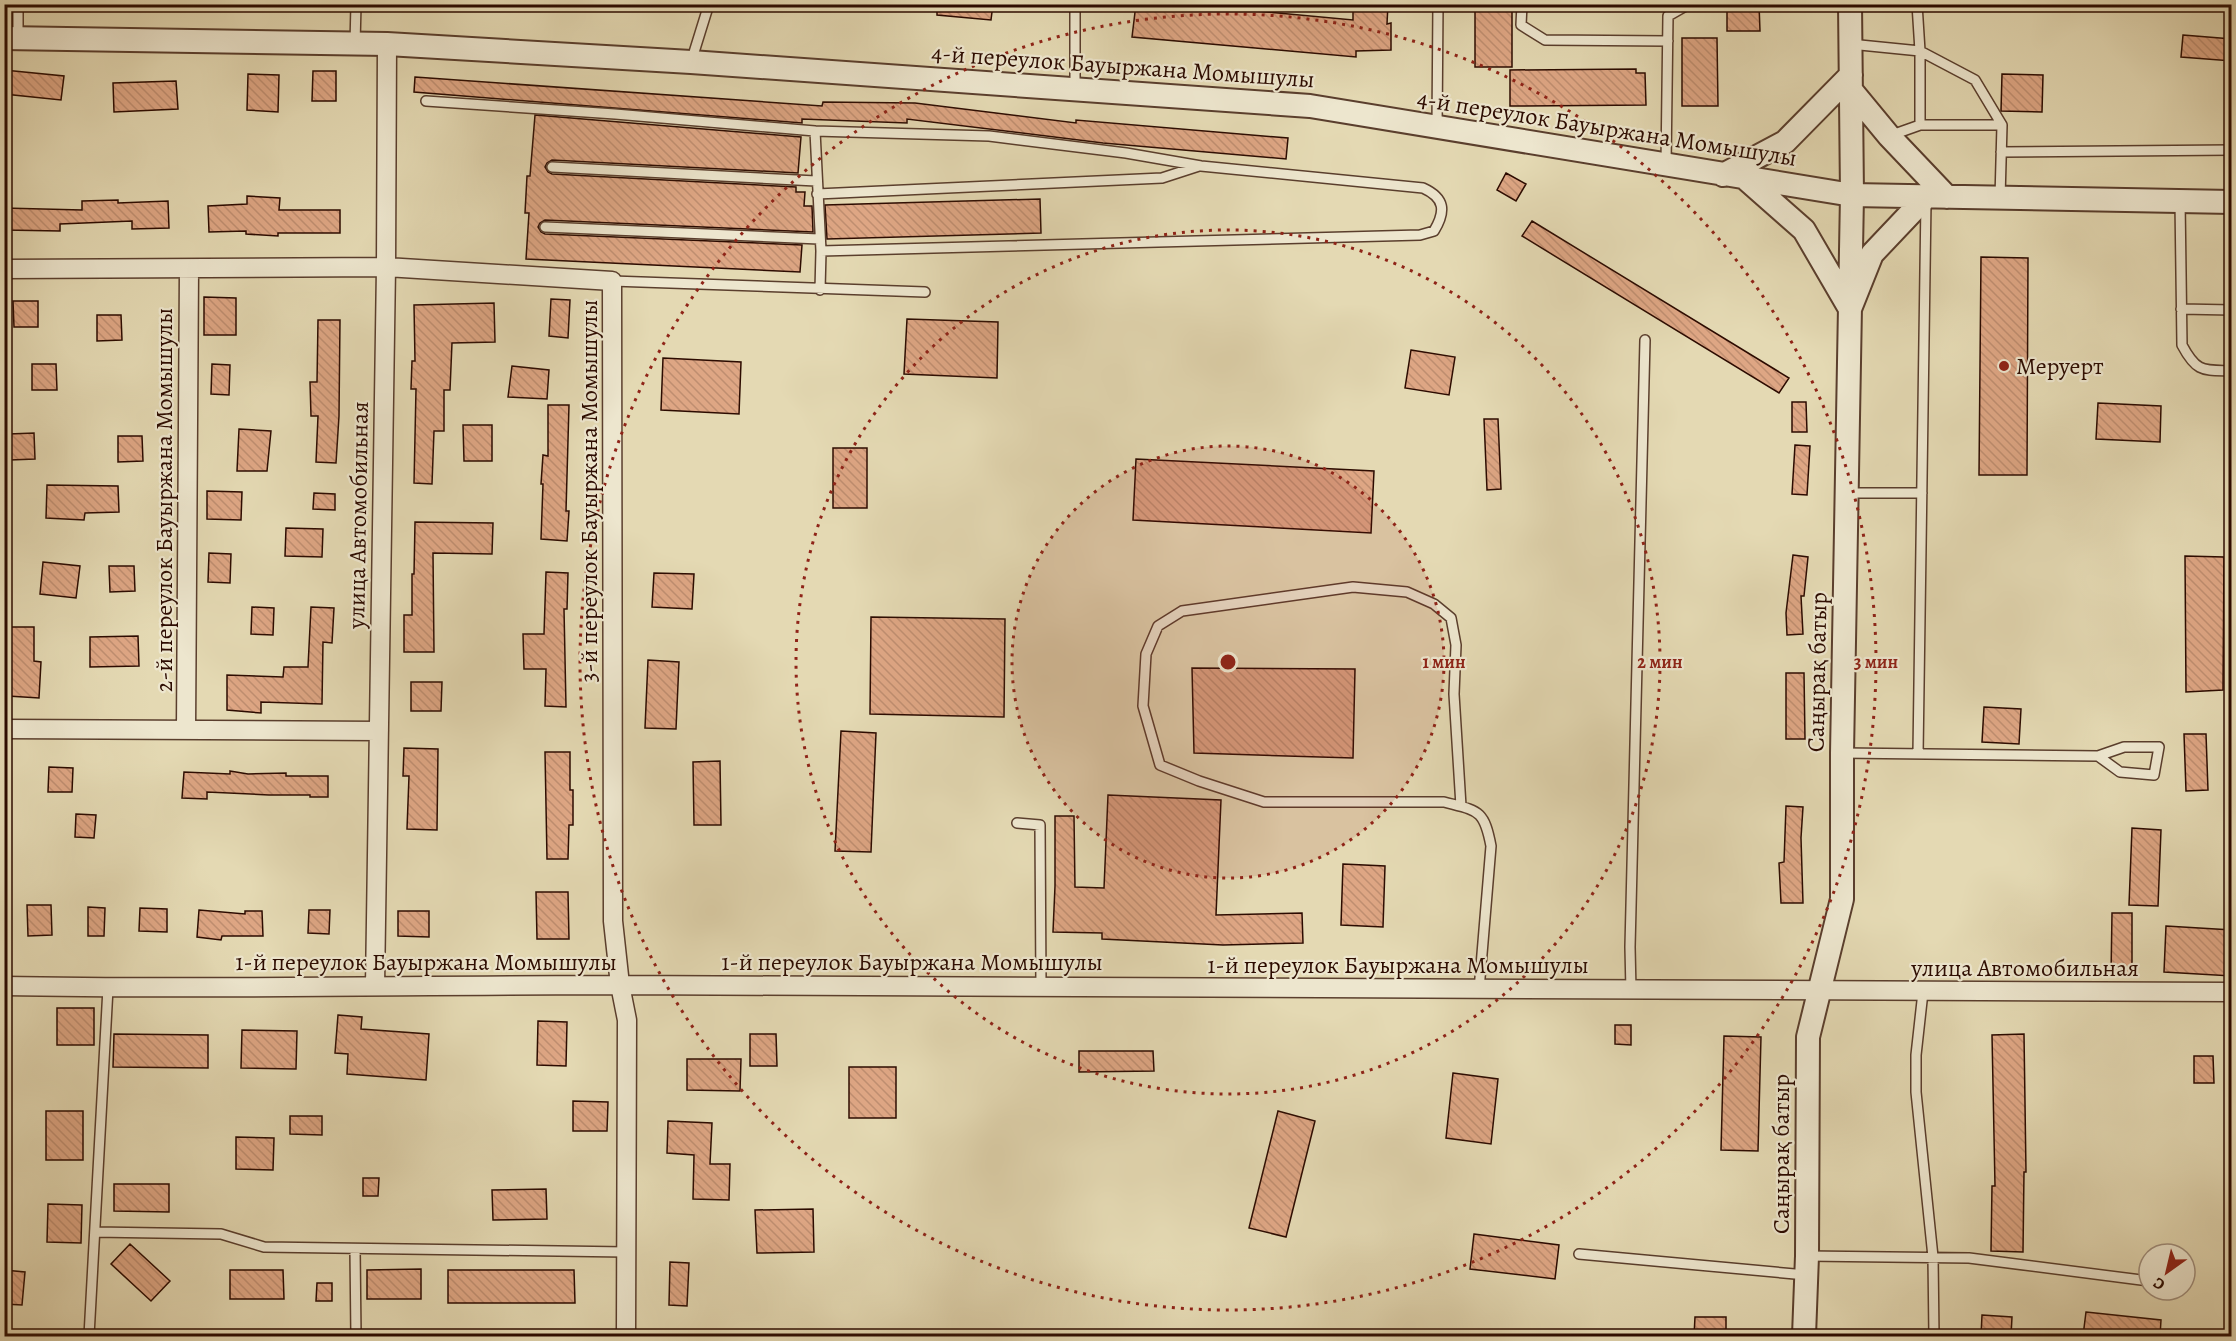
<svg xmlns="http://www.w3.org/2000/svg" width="2236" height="1341" viewBox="0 0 2236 1341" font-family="Alegreya,serif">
  <defs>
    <pattern id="building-back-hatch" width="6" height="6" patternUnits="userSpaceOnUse" patternTransform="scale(1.5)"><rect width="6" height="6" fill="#dea684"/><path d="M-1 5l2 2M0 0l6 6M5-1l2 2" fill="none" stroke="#bf8e70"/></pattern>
  </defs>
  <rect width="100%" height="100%" fill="#e4d9b3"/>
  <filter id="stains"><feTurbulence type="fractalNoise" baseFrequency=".00333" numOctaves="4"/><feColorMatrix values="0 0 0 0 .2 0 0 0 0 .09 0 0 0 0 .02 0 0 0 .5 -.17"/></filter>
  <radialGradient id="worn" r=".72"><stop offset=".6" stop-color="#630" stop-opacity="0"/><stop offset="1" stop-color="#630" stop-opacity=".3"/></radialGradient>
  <path fill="url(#building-back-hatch)" stroke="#2c0b00" stroke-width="1.5" d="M937,4h56l-2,16 -54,-5z
    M1136,4h44l173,16v-16h35l-1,20 4,-1v27l-35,1v6l-224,-20z
    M1475,4h37v63h-37z
    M1727,4h32l1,27h-33z
    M2183,35l49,4v22l-51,-4z
    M1682,38h35l1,68h-36z
    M1636,69v4h9l1,32 -136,1v-36z
    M4,70l60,6 -3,24 -57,-6z
    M313,71h23v30h-24z
    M248,74l31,1 -1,37 -31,-2z
    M2002,74l41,1 -1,37 -41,-1z
    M415,77l407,29 1,-4 92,1 161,20v-3l212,18 -2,21 -183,-16 -196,-24v4l-105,-4v4l-388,-31z
    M176,81l2,28 -64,3 -1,-29z
    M535,115l266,22 -3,36 -246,-13 -5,3 -2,4 3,5 4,2 244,13v5h9l-1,14h8l1,26 -268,-12 -5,3 -2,4 3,5 4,2 257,11 -2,27 -274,-13 3,-46h-4l2,-37h3z
    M1506,173l20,11 -10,17 -19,-11z
    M247,196l33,2 -1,12h61v23h-62v3l-32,-2v-3l-37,1 -1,-26 39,-2z
    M1040,199l1,34 -214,6 -2,-34z
    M118,200v3l50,-2 1,27 -37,1v-8l-72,3v7l-56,-1v-22l78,2v-9z
    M1532,221l257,157 -10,15 -257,-157z
    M1981,257l47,1 -1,217h-48z
    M204,297l32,1v37h-32z
    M551,299l19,1 -2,38 -19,-2z
    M13,301h25v26h-24z
    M494,303l1,39 -43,1 -2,47h-6v41h-10l-2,53 -18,-1 2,-94h-5l1,-28h3l-1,-56z
    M97,315h24l1,25 -25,1z
    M907,319l91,3 -1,56 -93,-4z
    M318,320h22l-1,96 -3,47 -20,-1 2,-46h-7l-1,-34h7z
    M1411,350l44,7 -6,38 -44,-7z
    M663,358l78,4 -2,52 -78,-4z
    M32,364h24l1,26h-25z
    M212,364l18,1 -1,30 -18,-1z
    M512,366l37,4 -2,29 -39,-2z
    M1792,402h14l1,30h-15z
    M2098,403l63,3 -1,36 -64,-3z
    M548,405h21l-3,106h3l-2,30 -26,-2 2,-55h-2l2,-29 5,1z
    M1484,419h14l3,70 -14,1z
    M463,425h29v36h-28z
    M239,429l32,2 -4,40h-30z
    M34,433l1,26 -25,1 -1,-26z
    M118,436h24l1,25 -25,1z
    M1795,445l15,1 -3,49 -15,-1z
    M833,448h34v60h-34z
    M1136,459l238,12 -3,62 -238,-13z
    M47,485l71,1 1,26 -34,1 -1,7 -38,-2z
    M207,491l35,1 -1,28 -34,-1z
    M314,493l21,1v16l-22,-1z
    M415,522l78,1 -1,31 -59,-1 1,99h-30v-37h8v-41h2z
    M286,528l37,1 -1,28 -37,-1z
    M209,553l22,1 -1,29 -22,-1z
    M1793,555l15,2 -4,39h-3l2,38 -16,1 -1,-22z
    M2185,556l39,1 -1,133 -37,2z
    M43,562l37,4 -4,32 -36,-4z
    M109,566h25l1,25 -25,1z
    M546,572l22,1 -1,36h-3l2,98 -21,-1 1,-37h-22l-1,-35h21z
    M654,573l40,1 -2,35 -40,-2z
    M252,607l22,1 -1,27 -22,-1z
    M311,607l23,1 -2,35 -9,-1 -1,62 -61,-2v11l-34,-3v-35l56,2 1,-10h24z
    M871,617l134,2 -1,98 -134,-3z
    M9,627h25v34l7,1 -2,36 -31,-2z
    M138,636l1,30 -49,1v-30z
    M648,660l31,2 -3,67 -31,-1z
    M1192,668l163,1 -2,89 -159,-5z
    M1786,673h18l1,66h-19z
    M411,682h31l-1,29h-30z
    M1984,707l37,2 -2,35 -37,-2z
    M841,731l35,2 -5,119 -36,-1z
    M2184,734h22l2,56 -22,1z
    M404,748l34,1 -1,81 -30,-1 2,-53h-6z
    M545,752h25v38h3v35h-4l-1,34h-21z
    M720,761l1,64h-27l-1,-63z
    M49,767l24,1 -1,24h-24z
    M230,771l18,3 38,-1v3h42v21h-18v-2h-41l-62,-3v7l-25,-1 2,-26 46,2z
    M1108,795l113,5 -5,115 86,-2 1,30 -80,2 -121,-6v-6l-49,-1 2,-46v-70h19l1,71 29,1z
    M1786,806l17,1 -2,31 2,65h-22l-2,-40 5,-1z
    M76,814l20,1 -2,23 -19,-1z
    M2132,828l29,2 -3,76 -29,-1z
    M1343,864l42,2 -2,61 -42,-2z
    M536,892h32l1,47h-32z
    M27,905h24l1,30 -24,1z
    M88,907l17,1 -1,28h-16z
    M140,908l27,1v23l-28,-1z
    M199,910l46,4v-3h17l1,25h-41l-1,4 -24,-3z
    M309,910h21l-1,24 -21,-1z
    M398,911h31v26l-31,-1z
    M2112,913h20v62h-21z
    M2166,926l66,4v46l-68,-4z
    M57,1008h37v37h-37z
    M338,1015l24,2 -1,12 68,5 -3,46 -79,-6 1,-20 -13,-1z
    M538,1021l29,1 -1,44 -29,-1z
    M1615,1025h16v20l-16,-1z
    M242,1030l55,1 -1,38 -55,-1z
    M114,1034l94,1v33l-95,-1z
    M750,1034h26l1,32h-27z
    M2024,1034l2,138h-2l-1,80 -32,-1 1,-65h3l-3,-151z
    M1724,1036l37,1 -3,114 -37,-1z
    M1079,1051h74l1,20 -75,1z
    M2194,1056h19l1,27h-20z
    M687,1059h54l-1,32 -53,-1z
    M849,1067h47v51h-47z
    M1453,1073l45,6 -7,65 -45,-6z
    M573,1101l35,1 -1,29h-34z
    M46,1111h37v49h-37z
    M1278,1111l37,10 -29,116 -37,-9z
    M290,1116h32v19l-32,-1z
    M668,1121l44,2 -2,41h20l-1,36 -36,-1 1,-44 -27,-2z
    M236,1137l38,1 -1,32 -37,-1z
    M363,1178h16l-1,18h-15z
    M114,1184h55v28l-55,-1z
    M546,1189l1,30 -54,1 -1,-30z
    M48,1204l34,1 -1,38 -34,-1z
    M813,1209l1,43 -57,1 -2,-43z
    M1474,1234l85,11 -4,34 -85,-10z
    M130,1244l40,37 -19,20 -40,-37z
    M670,1262l19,1 -2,43 -18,-1z
    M421,1269v30h-54v-29z
    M4,1270l21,2 -3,33 -18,-1z
    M230,1270h53l1,29h-54z
    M448,1270h126l1,33h-127z
    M317,1283h15v18h-16z
    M2086,1312l75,8 -1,16h-77z
    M1982,1315l30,2 -1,19h-30z
    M1695,1317h31v19h-32z"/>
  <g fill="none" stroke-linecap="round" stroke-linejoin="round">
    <g stroke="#5a3e2d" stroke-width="12">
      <path id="service" d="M1522,4l-1,21 24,15 123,1
        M1917,4l3,47v74
        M18,38v-34
        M355,44l1,-40
        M1850,44l70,7 55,29 27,45 -2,73
        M691,62l18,-58
        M1075,89v-85
        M426,101l189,13 200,17
        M1437,127l1,-123
        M1889,136l31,-11h82
        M2001,152l231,-2
        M1666,164l2,-148 21,-12
        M552,167l264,14
        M817,194l345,-16 37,-12
        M2180,201l2,144c15,28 21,25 50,26
        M545,227l274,12
        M612,281l313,11
        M820,290l1,-39 -6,-120 174,5 137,17 75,13 222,22c22,10 23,23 11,43l-14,4 -599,16
        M2181,309l51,1
        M1847,493h75
        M1842,753l256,3 22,16 34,3 5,-28h-35l-26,9
        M1918,754l8,-553
        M1461,806l-7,-112 2,-49 -5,-27 -17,-14 -27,-12 -54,-5 -171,24 -24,15 -12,28 -3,52 17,59 39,16 65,21h180c34,9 40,7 47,44l-12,144
        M1017,823l23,2 1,162
        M1631,991l-1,-44 15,-607
        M1923,992l-7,63v37l17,165 1,79
        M95,1232l126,2 43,13 362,5
        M355,1249l1,87
        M1579,1254l227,21
        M1807,1256l162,2 180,23
        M89,1336l19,-348"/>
    </g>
    <g stroke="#5a3e2d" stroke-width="21">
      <path id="minor" d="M4,269l382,-2 226,14 1,640 7,64 7,35 -1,316
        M4,729l375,2
        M186,730l3,-461
        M4,986c206,4 411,-1 616,-1 537,0 1074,7 1612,7
        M375,986l11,-719 1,-223"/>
    </g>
    <g stroke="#5a3e2d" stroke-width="26">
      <path id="tertiary" d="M4,38l383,6 304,18 619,44 542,89 380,7
        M1851,90l38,46 58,61
        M1723,175l62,-33 66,-67
        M1745,178l59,52 46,79 22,-55 54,-57
        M1804,1336l3,-80 1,-219 34,-138v-146l10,-558 -2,-191"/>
    </g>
    <use href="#service" stroke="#ede6ce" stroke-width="9"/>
    <use href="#minor" stroke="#ede6ce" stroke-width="18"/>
    <use href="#tertiary" stroke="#ede6ce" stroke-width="22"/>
  </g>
  <circle cx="1228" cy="662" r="216" fill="#8f2418" fill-opacity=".12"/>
  <g fill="none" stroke="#8f2418" stroke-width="3" stroke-dasharray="3 6">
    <circle cx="1228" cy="662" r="216"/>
    <circle cx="1228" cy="662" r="432"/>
    <circle cx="1228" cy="662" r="648"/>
  </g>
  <circle fill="#8f2418" stroke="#ede6ce" stroke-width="2" cx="2004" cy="366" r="6"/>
  <g text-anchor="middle" stroke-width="4.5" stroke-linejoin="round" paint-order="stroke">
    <g font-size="24" fill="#2c0b00" stroke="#ede6ce">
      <text transform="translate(1123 66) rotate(4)" y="8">4-й переулок Бауыржана Момышулы</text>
      <text transform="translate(1607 128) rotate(9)" y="8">4-й переулок Бауыржана Момышулы</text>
      <text transform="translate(589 491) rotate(-90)" y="8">3-й переулок Бауыржана Момышулы</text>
      <text transform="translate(164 500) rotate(-90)" y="8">2-й переулок Бауыржана Момышулы</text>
      <text transform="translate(358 515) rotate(-89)" y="8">улица Автомобильная</text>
      <text transform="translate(1817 672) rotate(-89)" y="8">Саңырақ батыр</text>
      <text x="426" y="970">1-й переулок Бауыржана Момышулы</text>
      <text x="912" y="970">1-й переулок Бауыржана Момышулы</text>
      <text x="1398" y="973">1-й переулок Бауыржана Момышулы</text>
      <text x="2025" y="976">улица Автомобильная</text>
      <text transform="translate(1781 1154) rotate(-90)" y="8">Саңырақ батыр</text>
    </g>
    <g font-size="24" fill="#2c0b00" stroke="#ede6ce" text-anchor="start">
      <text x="2016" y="374">Меруерт</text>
    </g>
  </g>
  <circle cx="1228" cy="662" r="9" fill="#8f2418" stroke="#ede6ce" stroke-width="3"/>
  <g font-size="18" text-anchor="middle" font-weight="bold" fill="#8f2418" stroke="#ede6ce" stroke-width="4.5" stroke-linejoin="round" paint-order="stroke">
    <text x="1444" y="668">1 мин</text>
    <text x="1660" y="668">2 мин</text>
    <text x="1876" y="668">3 мин</text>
  </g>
  <rect width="2236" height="1341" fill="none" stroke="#e4d9b3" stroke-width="24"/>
  <rect x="6" y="6" width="2224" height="1329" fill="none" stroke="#2c0b00" stroke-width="3"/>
  <rect x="12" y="12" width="2212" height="1317" fill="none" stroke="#2c0b00" stroke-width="1.5"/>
  <g transform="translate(2167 1272) rotate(214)"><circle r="28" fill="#ede6ce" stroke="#a08e7c" stroke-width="1.5"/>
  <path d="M0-4.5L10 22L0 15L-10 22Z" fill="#8f2418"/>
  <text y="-9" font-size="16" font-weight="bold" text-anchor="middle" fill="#2c0b00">С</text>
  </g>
  <rect width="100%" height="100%" filter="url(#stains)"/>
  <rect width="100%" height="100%" fill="url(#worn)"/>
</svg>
